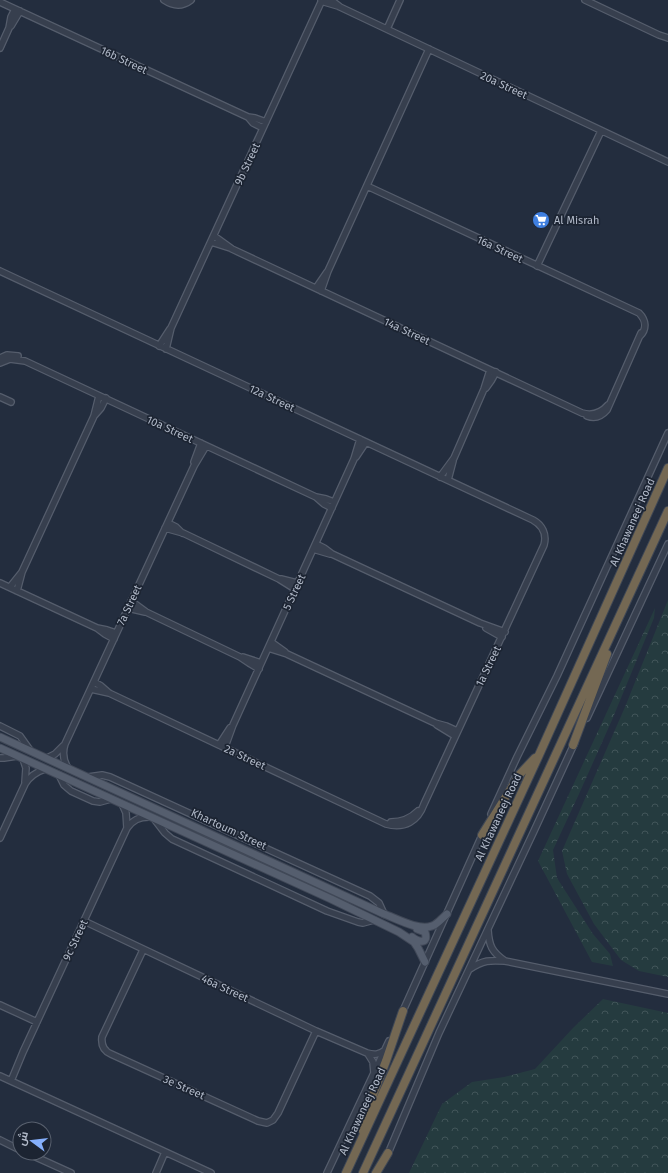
<svg xmlns="http://www.w3.org/2000/svg" width="668" height="1173" viewBox="0 0 668 1173" font-family="'Fira Sans',Cairo,sans-serif">
  <defs>
    <pattern id="forest-crowns" width="20" height="18" patternUnits="userSpaceOnUse"><rect width="20" height="18" fill="#253b3f"/><path d="M2 6a3 3 0 1 1 6 0M12 15a3 3 0 1 1 6 0" fill="none" stroke="#425559"/></pattern>
  </defs>
  <rect width="100%" height="100%" fill="#232d3e"/>
  <path fill="url(#forest-crowns)" d="M668,600v377l-29,-6 -18,-11 -27,-36 -27,-50 -5,-23 63,-144z
    M655,608l-1,10 -42,102 -33,74 -26,56 4,28 36,56 17,20 3,12 -21,-4 -54,-101z
    M603,999l65,14v160h-259l33,-69 30,-22 32,-5 31,-8 38,-41z"/>
  <g fill="none" stroke-linecap="round" stroke-linejoin="round">
    <g stroke="#555d6c" stroke-width="8">
      <path id="minor" d="M164,0c9,6 18,7 27,0
        M331,0l9,7 328,155
        M585,0l74,35 9,3
        M321,1l17,5
        M0,2l248,115 5,6 10,5
        M173,2l11,-2
        M11,26l9,-15
        M387,29l13,-29
        M0,48l9,-20 2,-11 4,-8
        M248,117l7,1 11,4
        M367,186l272,127c7,7 8,16 1,23
        M214,236l18,13 350,164c10,3 19,0 26,-8
        M211,242l19,6
        M537,266l64,-135
        M0,271l533,249c9,5 14,14 11,25 -39,86 -80,172 -120,259 -6,17 -19,25 -38,20l-277,-131 -8,-7 -7,-4
        M316,288l11,-16
        M321,291l7,-20 101,-222
        M159,346l11,-17
        M166,349l5,-21 151,-328
        M0,358l7,-3 11,1
        M0,363l10,-4 15,2 291,136 10,2 8,3
        M486,388l5,-7 5,-9
        M0,397l11,5
        M94,416l7,-8 5,-10
        M587,416c8,3 14,1 20,-6l34,-77
        M356,457l10,-15
        M194,462l7,-19
        M440,477l14,-19 30,-69 6,-19
        M448,480l5,-19
        M316,497l8,7 8,4
        M168,523l8,4 6,6
        M165,528l18,5 23,11 73,35 16,10
        M316,544l8,4 8,6 148,69 25,9
        M313,549l17,5
        M281,579l16,4
        M0,583l97,45 8,6 9,5
        M10,587l12,-15
        M17,591l5,-19 72,-156 5,-20
        M131,601l15,11 94,45 9,6 10,6
        M128,608l17,4
        M97,628l10,2 9,3
        M486,628l16,9
        M271,642l14,10
        M268,648l19,6 148,69 11,3 11,5
        M243,657l18,6
        M91,689l18,4
        M587,718l81,-174
        M437,725l18,11
        M0,726l20,10 10,14
        M219,745l11,-17
        M225,747l8,-22 121,-266 6,-20
        M0,758h4l13,-2
        M47,758l8,-4 8,-8
        M23,759l3,9 -1,14
        M68,768c-5,-8 -6,-15 -3,-24l129,-278 12,-20
        M59,775l5,10 7,6 22,10 7,1 11,-3
        M88,777l14,-2 8,2 260,119 9,7 5,11
        M122,804l4,9 1,15
        M491,814l26,-57 40,-81 111,-243
        M155,820l10,13 7,6 155,72 31,11 5,1 11,-3
        M391,822c11,0 19,-3 27,-11
        M0,838l25,-54c5,-8 11,-12 20,-15
        M84,921l232,110 51,22c7,2 12,2 18,-3
        M488,930c1,16 4,22 17,31
        M143,950l-41,87c-1,8 2,14 9,17l147,67 9,2 6,-3 5,-7 38,-82
        M470,969c13,-9 20,-9 35,-8l163,33
        M0,1005l37,17
        M402,1013l81,-180
        M368,1054l5,8 1,11
        M0,1076l211,97
        M11,1081l12,-29 104,-224c6,-8 12,-11 22,-11
        M0,1140l20,10
        M27,1153l44,20
        M387,1156l52,-123 95,-202 41,-89
        M156,1173l9,-21
        M327,1173l62,-132"/>
    </g>
    <g stroke="#404857" stroke-width="9">
      <path id="major" d="M0,737l384,177c13,5 35,17 48,12 6,-2 10,-8 15,-12
        M0,748l331,151 68,33 15,10 4,6 7,14
        M412,937c6,5 17,8 13,-5l-8,-3"/>
    </g>
    <g stroke="#3f4755" stroke-width="10">
      <path id="highway" d="M573,745l34,-91
        M482,835l38,-61 15,-16
        M363,1131l1,-13 22,-57 17,-50
        M346,1173l193,-418 129,-287
        M363,1173l305,-662
        M376,1173l12,-20"/>
    </g>
    <use href="#minor" stroke="#373f4e" stroke-width="5.5"/>
    <use href="#major" stroke="#555e6e" stroke-width="7"/>
    <use href="#highway" stroke="#746853" stroke-width="8"/>
  </g>
  <defs>
    <g id="supermarket-disc" transform="scale(0.9)"><circle r="9.5" fill="#3f7fe0" stroke="#1c2432"/><path d="M-6-5.5h2.5l.6 2H6L4.5 2H-2.5L-4.4-4H-6ZM-1.5 3.2a1.3 1.3 0 1 0 .1 0ZM3 3.2a1.3 1.3 0 1 0 .1 0Z" fill="#fff"/></g>
  </defs>
  <g fill-rule="evenodd">
    <use href="#supermarket-disc" x="541" y="220"/>
  </g>
  <g text-anchor="middle" stroke-width="3.5" stroke-linejoin="round" paint-order="stroke">
    <g font-size="11" fill="#b2bac9" stroke="#1c2432">
      <text transform="translate(124 60) rotate(25)" y="4">16b Street</text>
      <text transform="translate(504 85) rotate(25)" y="4">20a Street</text>
      <text transform="translate(247 164) rotate(-65)" y="4">9b Street</text>
      <text transform="translate(500 249) rotate(25)" y="4">16a Street</text>
      <text transform="translate(407 331) rotate(25)" y="4">14a Street</text>
      <text transform="translate(272 398) rotate(25)" y="4">12a Street</text>
      <text transform="translate(170 429) rotate(25)" y="4">10a Street</text>
      <text transform="translate(632 522) rotate(-66)" y="4">Al Khawaneej Road</text>
      <text transform="translate(294 592) rotate(-65)" y="4">5 Street</text>
      <text transform="translate(129 605) rotate(-65)" y="4">7a Street</text>
      <text transform="translate(488 666) rotate(-64)" y="4">1a Street</text>
      <text transform="translate(245 757) rotate(25)" y="4">2a Street</text>
      <text transform="translate(498 817) rotate(-65)" y="4">Al Khawaneej Road</text>
      <text transform="translate(229 829) rotate(25)" y="4">Khartoum Street</text>
      <text transform="translate(75 940) rotate(-65)" y="4">9c Street</text>
      <text transform="translate(225 988) rotate(25)" y="4">46a Street</text>
      <text transform="translate(184 1087) rotate(24)" y="4">3e Street</text>
      <text transform="translate(362 1111) rotate(-65)" y="4">Al Khawaneej Road</text>
    </g>
    <g font-size="11" fill="#b2bac9" stroke="#1c2432" text-anchor="start">
      <text x="554" y="224">Al Misrah</text>
    </g>
  </g>
  <g transform="translate(32 1141) rotate(285)"><circle r="19" fill="#1c2432" stroke="#58606e"/>
  <path d="M0-3L7 15L0 10L-7 15Z" fill="#85affb"/>
  <text y="-6" font-size="11" font-weight="bold" text-anchor="middle" fill="#b2bac9">ش</text>
  </g>
</svg>
